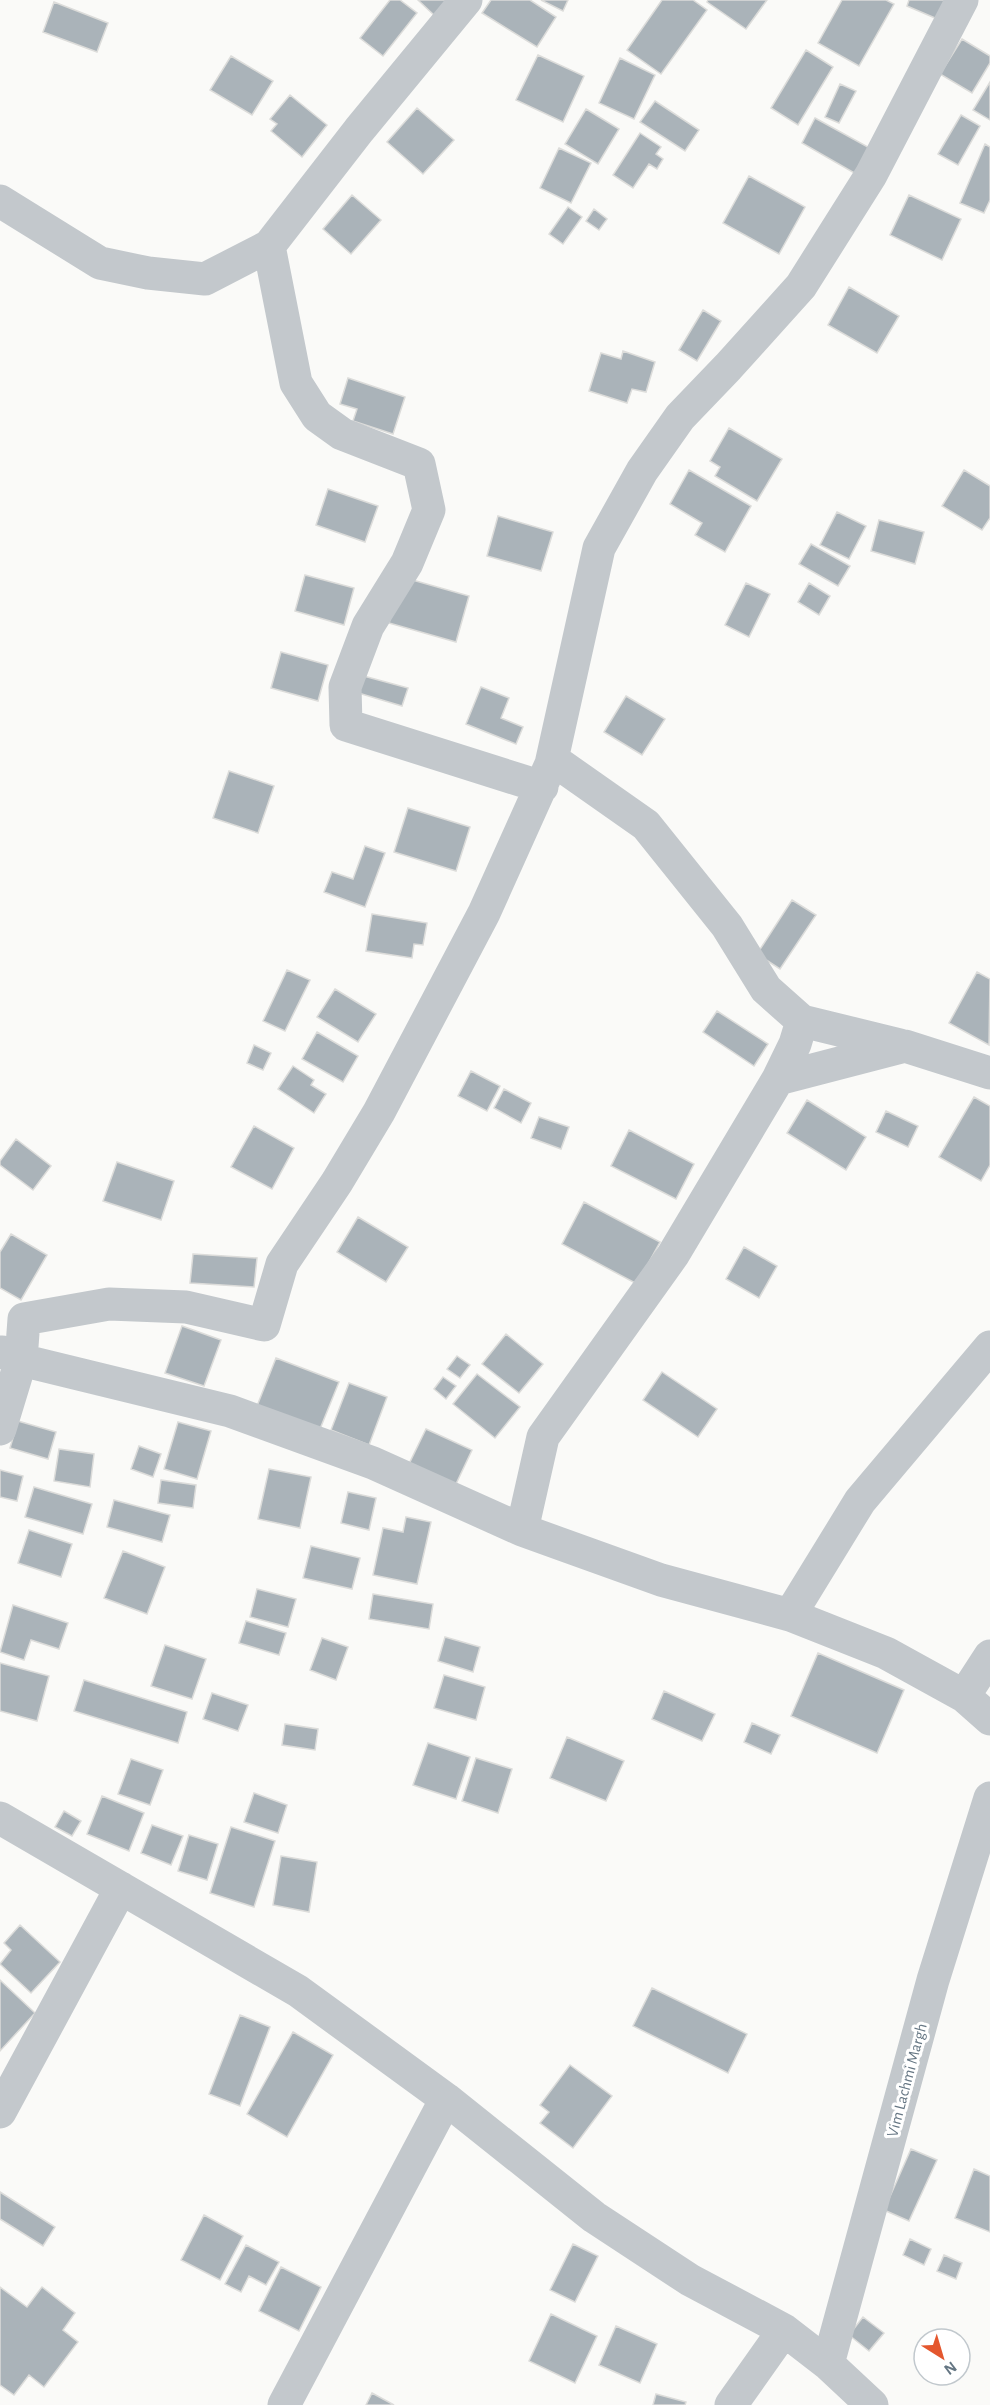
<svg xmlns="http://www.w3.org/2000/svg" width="990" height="2405" viewBox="0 0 990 2405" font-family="'Alegreya Sans',sans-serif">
  <rect width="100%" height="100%" fill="#fafaf8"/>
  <path fill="#aab3b9" stroke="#dcdcda" stroke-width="1.5" d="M390,0h10l17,13 -34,43 -23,-18z
    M418,0h34l-16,17z
    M491,0h39l26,17 -19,30 -55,-34z
    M541,0h27l-5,11z
    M662,0h31l14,10 -46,64 -34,-24z
    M708,0h59l-21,29 -39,-27z
    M842,0h44l8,4 -35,62 -41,-23z
    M909,0h43l-10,21 -35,-15z
    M54,2l54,21 -11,29 -54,-20z
    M962,39l28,17v7l-18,30 -32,-19z
    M806,50l27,17 -35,58 -27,-17z
    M538,55l46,21 -21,46 -47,-22z
    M231,56l42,25 -21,34 -42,-25z
    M620,58l35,17 -21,44 -35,-16z
    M990,82v38l-17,-10z
    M840,84l16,7 -17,32 -14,-6z
    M290,95l37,30 -25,32 -31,-26 6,-7 -7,-5z
    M655,101l44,29 -14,21 -45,-29z
    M417,108l37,32 -31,34 -36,-32z
    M586,109l33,20 -21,35 -33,-20z
    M961,115l19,11 -22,39 -20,-11z
    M815,118l62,34 -14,26 -61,-35z
    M640,133l21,14 -5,7 7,5 -6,10 -8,-5 -16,24 -20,-13z
    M985,144l5,3v53l-6,13 -24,-10z
    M559,148l32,15 -20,40 -31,-15z
    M749,176l56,31 -26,47 -56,-31z
    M352,195l29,25 -30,34 -28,-25z
    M909,195l52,24 -19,41 -52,-25z
    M568,207l14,10 -19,27 -14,-10z
    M594,209l13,10 -8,11 -13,-9z
    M849,287l50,29 -22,37 -49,-28z
    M703,310l18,11 -24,40 -18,-11z
    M623,351l32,11 -9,30 -14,-3 -5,14 -38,-12 12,-38 20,6z
    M348,378l57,19 -12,37 -40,-13 4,-12 -17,-5z
    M729,428l53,31 -25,42 -42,-25 5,-9 -10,-6z
    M689,470l62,36 -26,46 -30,-17 7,-12 -32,-19z
    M964,470l26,16v32l-8,12 -40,-24z
    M328,489l50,17 -13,36 -49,-17z
    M837,512l29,14 -17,33 -29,-14z
    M498,516l55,16 -12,39 -54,-15z
    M879,520l45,12 -9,32 -44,-13z
    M811,544l39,22 -12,20 -39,-22z
    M305,575l49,13 -10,37 -49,-14z
    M402,577l67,19 -13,46 -67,-19z
    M746,583l24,11 -21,43 -24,-12z
    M809,583l21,13 -11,19 -21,-13z
    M281,652l47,13 -10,36 -47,-13z
    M360,675l48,13 -6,18 -47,-14z
    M481,687l28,11 -8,20 22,9 -7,17 -50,-20z
    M626,696l39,23 -23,36 -38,-23z
    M229,771l45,15 -16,47 -45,-15z
    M408,808l62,19 -14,44 -62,-19z
    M365,846l20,7 -20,54 -41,-15 8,-20 21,7z
    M792,900l24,15 -36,54 -23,-15z
    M372,914l55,9 -4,22 -9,-1 -2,14 -46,-7z
    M287,970l23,10 -25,51 -22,-10z
    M977,972l13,7 -1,66 -40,-22z
    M335,989l41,25 -18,28 -41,-25z
    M717,1011l51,33 -14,22 -51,-34z
    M317,1032l41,24 -15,26 -41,-23z
    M254,1045l17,8 -8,17 -16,-7z
    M293,1066l21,14 -3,5 15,9 -12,19 -36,-24z
    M471,1071l29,15 -13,25 -29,-15z
    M504,1089l27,14 -10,20 -27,-15z
    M974,1097l16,9v59l-9,16 -42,-24z
    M807,1100l59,37 -20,33 -59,-37z
    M886,1111l32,15 -10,21 -32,-15z
    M539,1117l30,10 -8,22 -30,-11z
    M254,1126l40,22 -22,41 -41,-22z
    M629,1130l65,34 -18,35 -65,-33z
    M16,1139l35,27 -18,24 -33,-25v-4z
    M117,1162l57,19 -13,39 -58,-19z
    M584,1202l76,40 -23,42 -75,-40z
    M358,1217l50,30 -22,35 -49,-30z
    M11,1234l36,21 -26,45 -21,-12v-36z
    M744,1247l33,19 -18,32 -33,-19z
    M193,1254l64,4 -3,29 -64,-4z
    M182,1326l39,14 -17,46 -39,-13z
    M506,1334l37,30 -24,29 -37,-29z
    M457,1356l13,9 -10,13 -13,-9z
    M276,1358l63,24 -19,47 -63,-23z
    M662,1372l55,37 -19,28 -55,-37z
    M477,1374l43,33 -25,31 -42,-34z
    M443,1377l13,9 -10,13 -12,-10z
    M349,1383l38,14 -18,48 -38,-15z
    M18,1421l38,11 -8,27 -38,-11z
    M178,1422l33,9 -14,48 -33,-10z
    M426,1429l46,21 -17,36 -46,-22z
    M139,1446l22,8 -8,23 -22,-8z
    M59,1449l35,5 -4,33 -36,-6z
    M269,1469l42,8 -11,51 -42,-9z
    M0,1470l23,6 -6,25 -17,-4z
    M161,1480l35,5 -3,23 -35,-5z
    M34,1487l58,17 -9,30 -58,-17z
    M348,1492l28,6 -7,32 -28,-7z
    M114,1500l56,15 -8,27 -55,-15z
    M406,1517l25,5 -14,62 -44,-9 10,-47 20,4z
    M29,1530l43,14 -11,33 -43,-14z
    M311,1546l49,12 -8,31 -49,-11z
    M123,1551l42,16 -18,47 -43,-16z
    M257,1589l39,10 -8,28 -38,-10z
    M373,1594l60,10 -4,25 -60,-10z
    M13,1605l55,18 -9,26 -28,-9 -7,20 -24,-8z
    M246,1621l40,12 -7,22 -40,-12z
    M445,1637l35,10 -7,25 -35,-11z
    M322,1638l26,9 -12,33 -26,-10z
    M165,1645l41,14 -14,40 -41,-13z
    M818,1653l86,37 -27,63 -86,-37z
    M0,1663l49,13 -12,45 -37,-10z
    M444,1675l41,12 -9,33 -42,-12z
    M84,1680l103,32 -9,31 -104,-32z
    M664,1691l51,23 -13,27 -50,-22z
    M212,1693l36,12 -10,26 -35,-12z
    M752,1723l28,12 -9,19 -27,-12z
    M285,1724l33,5 -3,21 -33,-5z
    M567,1737l57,24 -18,40 -56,-23z
    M428,1743l42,14 -14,42 -43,-14z
    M476,1758l36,11 -14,44 -36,-12z
    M131,1759l32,11 -13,35 -32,-11z
    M254,1793l33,12 -9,28 -34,-11z
    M102,1796l42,17 -15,38 -42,-17z
    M64,1811l17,10 -9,15 -17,-9z
    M152,1825l31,11 -12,29 -30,-12z
    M231,1827l44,14 -21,66 -44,-14z
    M189,1835l29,9 -11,36 -29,-9z
    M281,1856l36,6 -8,50 -36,-7z
    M20,1925l40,37 -29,31 -31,-29 11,-14 -7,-7z
    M0,1980l35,33 -35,38z
    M652,1988l95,46 -19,39 -95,-47z
    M240,2015l30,12 -30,79 -31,-12z
    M293,2032l40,23 -46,82 -40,-23z
    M570,2065l42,31 -39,52 -33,-25 9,-11 -9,-7z
    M911,2149l26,11 -28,61 -25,-11z
    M974,2169l16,7v56l-35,-14z
    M0,2192l55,35 -12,19 -43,-27z
    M204,2215l39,21 -23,44 -39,-20z
    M910,2239l21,10 -7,16 -21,-10z
    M573,2244l25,12 -23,46 -25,-12z
    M246,2245l33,17 -13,23 -17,-9 -8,16 -16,-8z
    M944,2255l18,8 -6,16 -19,-8z
    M281,2267l40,20 -22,44 -40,-20z
    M0,2287l27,20 15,-20 33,26 -12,17 15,12 -34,45 -15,-12 -15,20 -14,-10z
    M551,2314l46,22 -22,47 -46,-22z
    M863,2317l21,16 -15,18 -20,-16z
    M616,2326l41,18 -17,39 -41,-18z
    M372,2393l22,12h-28z
    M656,2394l30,8 -1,3h-32z"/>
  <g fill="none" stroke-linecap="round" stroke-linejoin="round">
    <path stroke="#c3c8cc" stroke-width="33" d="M0,201l100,62 48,10 57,6 64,-33 90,-116 107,-130
      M269,246l27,137 21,33 25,18 77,30 10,46 -22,53 -39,63 -23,61 1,38 196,62
      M551,764l11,2 84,59 81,101 39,63 36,32 -7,23 -17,35
      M802,1021l98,24
      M2,1352l19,8 209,51 143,52 149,67 36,13 103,37 129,35 96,38 78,43 26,23
      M0,1429l21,-69 3,-41 85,-15 77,3 78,18 18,-61 55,-82 42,-70 105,-199 67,-149 48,-216 43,-77 38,-54 48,-50 73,-81 70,-111 91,-175
      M522,1530l21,-93 130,-182 105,-176 127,-33 85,27
      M790,1615l70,-114 130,-154
      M964,1696l26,-40
      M0,1818l298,173 148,108 148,118 96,63 94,50 44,34 44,41
      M0,2112l121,-224
      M828,2364l105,-384 57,-182
      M284,2405l162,-306
      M731,2405l53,-75"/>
  </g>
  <g text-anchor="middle" stroke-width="6" stroke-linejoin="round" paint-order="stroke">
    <g font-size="16" fill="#657683" stroke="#fff">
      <text transform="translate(906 2080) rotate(-75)" y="6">Vim Lachmi Margh</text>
    </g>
  </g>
  <g transform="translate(942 2357) rotate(143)"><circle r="28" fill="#ffffff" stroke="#c1c8cd" stroke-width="1.5"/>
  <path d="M0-4.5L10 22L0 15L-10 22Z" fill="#e4572e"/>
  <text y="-9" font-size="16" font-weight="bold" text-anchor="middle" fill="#657683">N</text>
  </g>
</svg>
